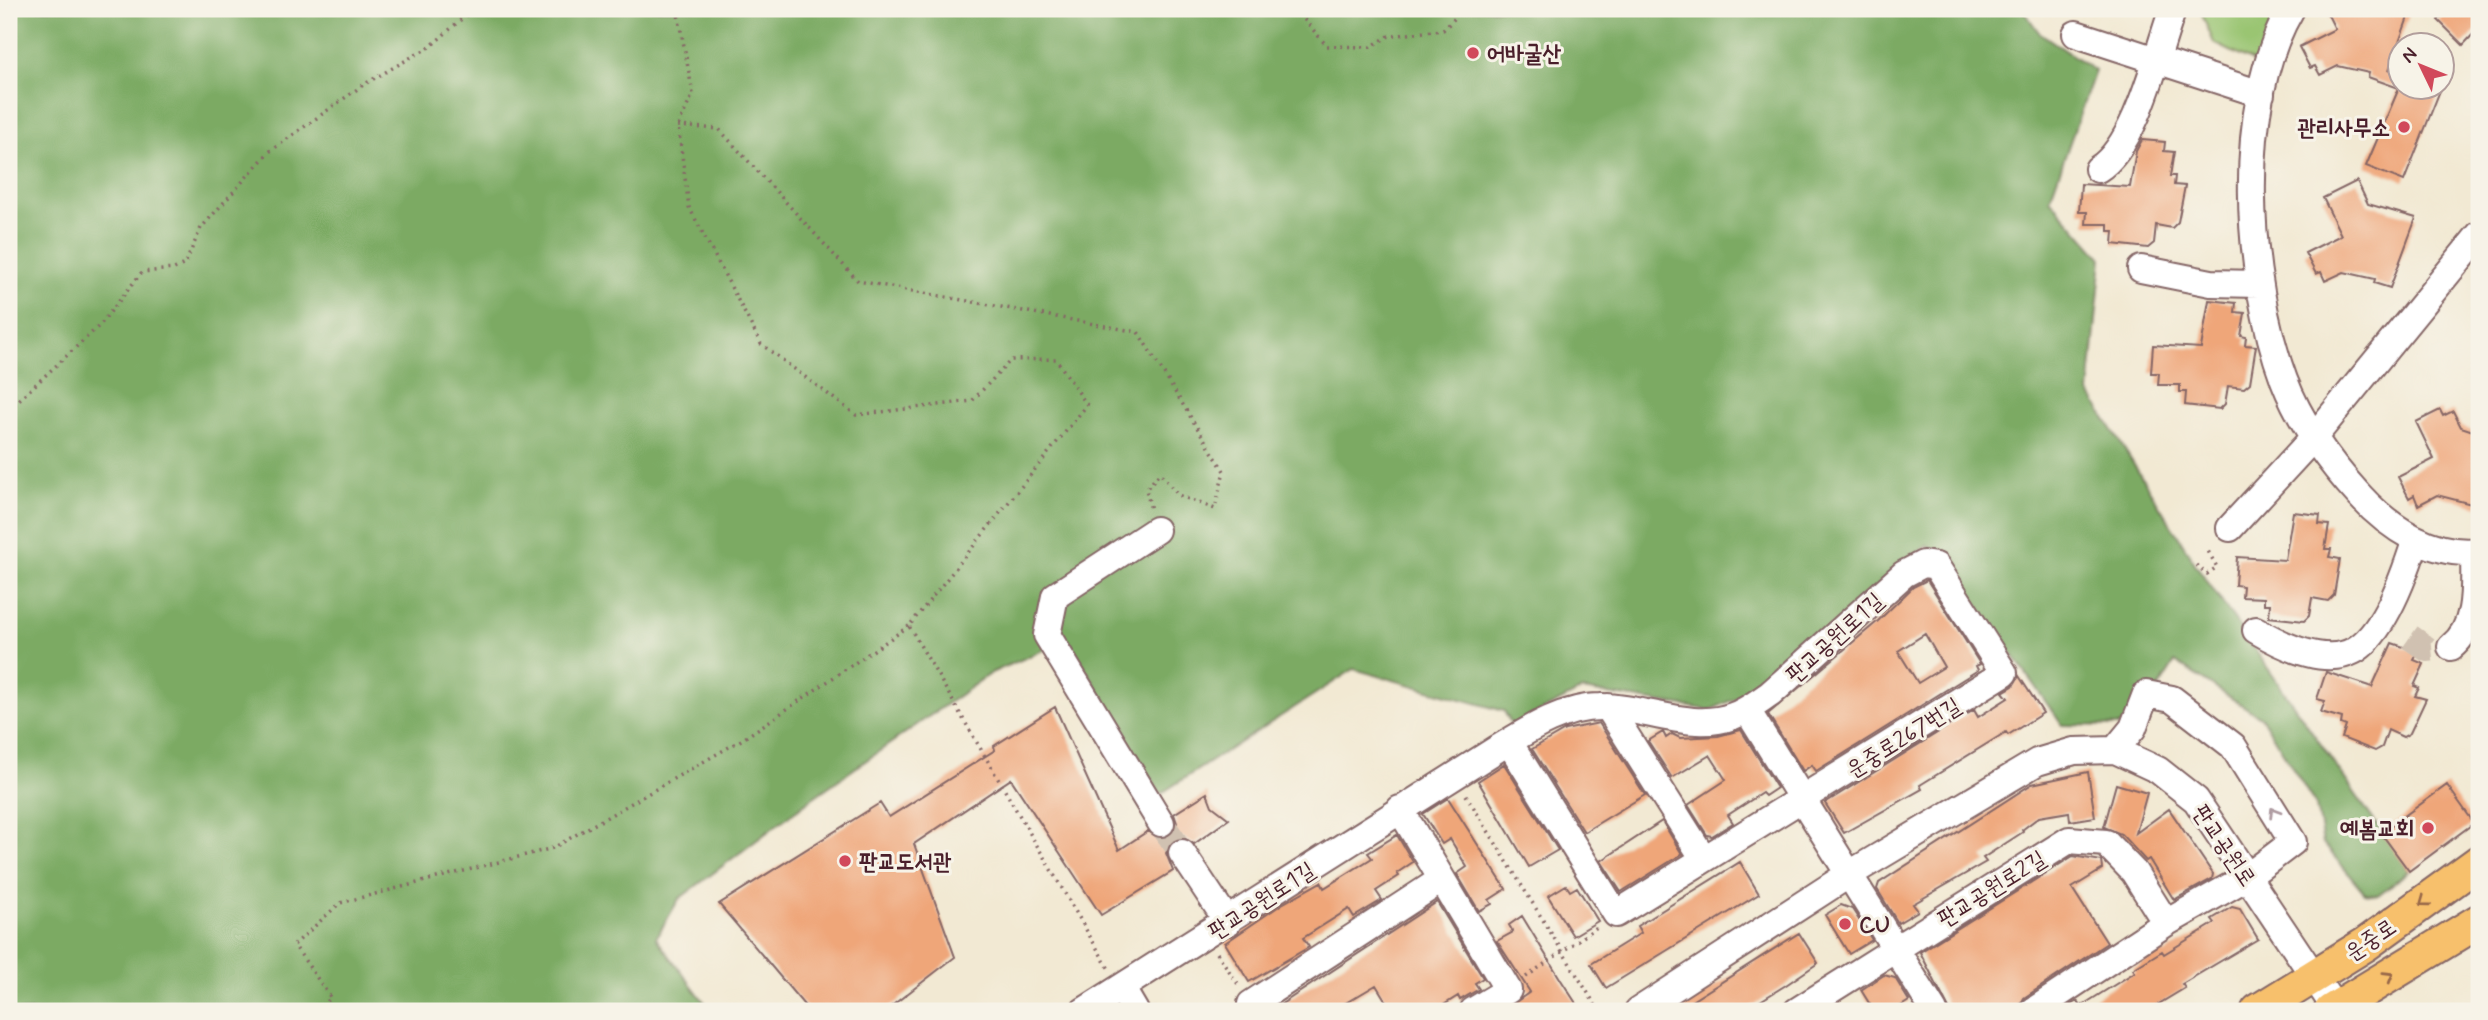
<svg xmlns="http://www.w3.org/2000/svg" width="2488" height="1020" viewBox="0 0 2488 1020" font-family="Mynerve,'Poor Story',sans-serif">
  <rect width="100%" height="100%" fill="#f7f3e8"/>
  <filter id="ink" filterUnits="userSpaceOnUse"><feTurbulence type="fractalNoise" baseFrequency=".0143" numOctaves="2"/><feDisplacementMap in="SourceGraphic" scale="14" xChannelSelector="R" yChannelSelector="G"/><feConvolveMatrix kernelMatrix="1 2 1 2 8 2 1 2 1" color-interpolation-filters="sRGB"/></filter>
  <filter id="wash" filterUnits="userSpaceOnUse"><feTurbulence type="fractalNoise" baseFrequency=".00686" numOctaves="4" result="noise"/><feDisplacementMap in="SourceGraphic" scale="28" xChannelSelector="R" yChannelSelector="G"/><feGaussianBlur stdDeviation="1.57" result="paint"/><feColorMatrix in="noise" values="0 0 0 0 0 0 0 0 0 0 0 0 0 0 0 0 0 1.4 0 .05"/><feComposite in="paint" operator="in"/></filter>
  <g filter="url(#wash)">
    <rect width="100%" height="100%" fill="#f2e9d3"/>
    <path fill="#9ac572" stroke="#72724e" stroke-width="2" d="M2204,9h75l-12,60 -53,-26 -12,-28z"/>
    <path fill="#7baa64" stroke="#626448" stroke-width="2" d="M9,9h2013l17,23 56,39 -45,128 52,59 -13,134 107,173 213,306 -31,24 -13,-2 -42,-50 -7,-37 -54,-88 -87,-56 -17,27 -38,37 -58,-1 -120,-171 -15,-9 -165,142 -52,23 -128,-20 -70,36 -8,-15 -150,-42 -194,125 -92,-155 -77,34 -180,126 -132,100 -23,39 55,73h-702z"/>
    <g id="blocks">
      <path fill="#efa679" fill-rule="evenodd" d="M2325,9h86l-22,61 11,-12v30h41l-37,93 -38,-15 33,-78 -31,-11 1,-4 -31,-7 -18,9 -5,-9 -5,2 -11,-21 36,-18z
        M2449,9h30v19l-16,17 -25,-25z
        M2142,140l23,2 -1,9 10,1 -4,24h5l-1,9 11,1 -7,36 -6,6 -16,-3 -2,18 -6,5 -35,-4 1,-13h-6v-7h-22l1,-12h-8l2,-28 49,3 6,-36z
        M2357,181l11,23 48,14 -26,70 -16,-5 1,-4 -31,-7 -19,9 -4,-9 -5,2 -11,-21 36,-18 -18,-37z
        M2209,300l27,3 -1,9 10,1 -4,23 5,1 -1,8 11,1 -6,37 -6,5 -16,-2 -3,18 -5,5 -35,-4 1,-13h-6v-7h-22l1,-12h-8l2,-28 48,3z
        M2440,410l3,6 10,-5 8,16 18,6v73l-42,-11 -19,10 -4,-10 -5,3 -11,-21 36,-18 -18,-37z
        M2293,512l27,3 -1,9 10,1 -4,24h6l-2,8 11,2 -6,36 -6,6 -16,-3 -3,18 -5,5 -35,-4 1,-13h-6v-6l-22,-1 1,-11 -8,-1 2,-28 48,3z
        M1927,580l53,84 -4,2 2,4 -162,101 -4,-6 -9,6 -35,-57 110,-93 35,-34zM1925,634l19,33 -26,16 -20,-32z
        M2392,643l26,9 -4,8 10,4 -10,22 5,2 -4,8 11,3 -16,34 -7,4 -15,-7 -6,17 -7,4 -33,-13 4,-12 -5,-2 1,-6 -21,-6 4,-11 -8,-2 9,-27 46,15z
        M2019,676l24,37 -35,22 -2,-3 -86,53 2,4 -78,44 -19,-30 149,-93 4,7 30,-19 -5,-6 10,-6z
        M1055,707l64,143 29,-19 13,8 9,-3 7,-13 -3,-9 33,-21 5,13 17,13 -35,25 -12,-7 -9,3 -7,13 7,18 -72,44 -90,-136 -97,65 41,113 -70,54h-76l-90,-107 161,-101 9,14 106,-67 -1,-4z
        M1599,723l46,72 -61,37 -52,-83 33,-19z
        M1741,730l36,58 -12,8 -3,-3 -34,22 5,8 -21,13 -5,-1 -19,-30 38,-25 -16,-25 -38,23 -24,-37 15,-9 3,6 6,-4 8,4 38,-2z
        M1504,764l54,86 -29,17 -51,-86z
        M2088,772l7,45 -25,4 -1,-9 -30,5 -17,13 1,2 -40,26 3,4 -73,42 5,7 -20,12 -21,-34 2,-6 153,-99z
        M2116,784l31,9 -11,40 33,-24 44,65 -1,5 -38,21 -25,-41 -3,2 -25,-27 -17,-7z
        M2447,785l27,38 -65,48 -28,-38z
        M1448,798l58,91 -17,11 3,4 -13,7 -22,-37 10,-7 -17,-28 -8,5 -19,-30z
        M1662,821l20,33 -61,38 -20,-31z
        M1397,835l16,27 -16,11 2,3 -23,15 6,9 -28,17 -5,-8 -46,29 6,9 -60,35 -24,-39 57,-39 39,-22 3,6 48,-30 -4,-5z
        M2073,856l29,5 1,8 -31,19 35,55 -83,55 -7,13h-67l-30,-59z
        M1740,862l19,32 -153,94 -15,-24 50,-31 -4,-7z
        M1566,885l4,6 7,-4 21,34 -25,15 -25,-40z
        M1437,902l46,76 -8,5 4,6 -19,11 -2,-4 -24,15h-42l-16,-26 -44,26h-61z
        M1841,905l11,4 20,31 -23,14 -24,-39z
        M2232,907l8,2 18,30 -76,45 3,4 -38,23h-86l16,-10 4,5 54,-34 -2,-3 29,-18 2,3 51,-31 -3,-4z
        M1522,916l39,64 20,31h-78l27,-19 -33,-51 16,-9 -4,-7z
        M1799,933l19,30 -32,22 -42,26h-68z
        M1884,975l11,3 14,23 -16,10h-19l-13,-21z"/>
    </g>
  </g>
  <g filter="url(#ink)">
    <use href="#blocks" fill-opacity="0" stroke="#856666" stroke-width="2"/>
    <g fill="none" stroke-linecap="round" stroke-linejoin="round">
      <path stroke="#d0c1b1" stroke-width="26" stroke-dasharray="26 13" stroke-linecap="butt" d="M2410,637l17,12 24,-2
        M1161,823l21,30"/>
      <g stroke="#856666" stroke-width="30">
        <path id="minor" d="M2291,9c-57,96 -45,269 -7,371 16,42 45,82 75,115 30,33 74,62 120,56
          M2076,34l185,60
          M2098,169c39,-24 59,-117 75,-160
          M2141,269l70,14 48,1
          M2230,528l84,-91 165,-202
          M1156,530l-101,66 -8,39 114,188
          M2256,630c25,15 68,36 97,21 31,-16 53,-80 63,-112
          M2451,647c28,-22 23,-64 23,-95
          M1608,707l96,152
          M1747,710l187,301
          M1400,809l108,181 -35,21
          M1182,853l46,69
          M1122,989l13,22
          M1084,1011l413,-262c31,-19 66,-42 103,-42 43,-1 91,25 133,9 14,-5 25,-14 37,-22l134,-120 19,-10 13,2 68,107 -388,241 -107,-172
          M1255,1011l-4,-7 190,-124
          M1638,1011l210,-136 189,-113 37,-11 41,-1 43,20 38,30 139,208
          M1797,1011l272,-171 37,3 28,29 32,51
          M2033,1011l133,-88 81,-46 46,-35 -60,-96 -61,-47 -26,-5 -13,34 -18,22"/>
      </g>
      <g stroke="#856666" stroke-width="37">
        <path id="major" d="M2258,1011l108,-67 113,-82
          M2331,1011l148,-90"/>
      </g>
      <path stroke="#856666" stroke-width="3.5" stroke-dasharray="2 5" stroke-linecap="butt" d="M677,9l16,85 -15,32 11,81 72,137 95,71 116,-14 39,-41 45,-1 31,46 -178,221 200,343
        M1295,9l32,37 43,1 19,-11 54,-6 21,-21
        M678,126l41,3 139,152 280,51 86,139 -9,38 -37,-14 -18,-22 -14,16 5,21
        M9,409l91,-84 42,-53 32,-3 11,-5 16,-36 68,-76 94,-67 68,-39 42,-37
        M2196,565l11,9 10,-7 -9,-16
        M1466,795l133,216
        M1217,953l23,34
        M1526,977l71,-50
        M317,1011l14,-13 -37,-53 46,-42 213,-55 190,-109 166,-113
        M2474,1011l5,-3"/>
      <use href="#minor" stroke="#fff" stroke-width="26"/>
      <use href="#major" stroke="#f7c06c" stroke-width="33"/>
    </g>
    <defs><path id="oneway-chevron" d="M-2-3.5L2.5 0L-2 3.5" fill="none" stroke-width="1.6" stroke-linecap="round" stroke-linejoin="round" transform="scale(1.75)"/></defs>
    <use stroke="#ae9aa0" href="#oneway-chevron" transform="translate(2274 812) rotate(-122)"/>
    <g stroke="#986748">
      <use href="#oneway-chevron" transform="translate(2424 902) rotate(144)"/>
      <use href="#oneway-chevron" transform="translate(2389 976) rotate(-31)"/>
    </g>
  </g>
  <g fill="#d1495b" stroke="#f7f3e8" stroke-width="2.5">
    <circle cx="1473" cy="53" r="7"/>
    <circle cx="2404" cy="127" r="7"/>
    <circle cx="2428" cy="828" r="7"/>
    <circle cx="845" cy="861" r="7"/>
    <circle cx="1845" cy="924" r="7"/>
  </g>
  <g text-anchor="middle" stroke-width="6" stroke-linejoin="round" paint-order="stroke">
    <g font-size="23" font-weight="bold" fill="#4a1f2b" stroke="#f7f3e8" text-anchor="start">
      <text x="1487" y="61">어바굴산</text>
      <text x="2390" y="135" text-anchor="end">관리사무소</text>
      <text x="2414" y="836" text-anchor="end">예봄교회</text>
      <text x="859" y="869">판교도서관</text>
      <text x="1859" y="932">CU</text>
    </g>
    <g font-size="23" fill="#4a1f2b" stroke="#f7f3e8">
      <text transform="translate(1834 637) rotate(-42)" y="8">판교공원로1길</text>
      <text transform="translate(1903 737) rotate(-32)" y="8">운중로267번길</text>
      <text transform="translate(2225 845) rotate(56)" y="8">판교공원로</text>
      <text transform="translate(1991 888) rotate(-32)" y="8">판교공원로2길</text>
      <text transform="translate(1261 900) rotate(-33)" y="8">판교공원로1길</text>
      <text transform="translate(2370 939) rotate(-34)" y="8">운중로</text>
    </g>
  </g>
  <rect width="2488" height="1020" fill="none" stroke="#f7f3e8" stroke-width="35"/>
  <g transform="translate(2421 66) rotate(313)"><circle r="33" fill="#f7f3e8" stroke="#b29e9c" stroke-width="2"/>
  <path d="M0-5L12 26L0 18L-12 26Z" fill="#d1495b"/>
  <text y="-10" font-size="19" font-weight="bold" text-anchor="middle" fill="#4a1f2b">N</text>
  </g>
</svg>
